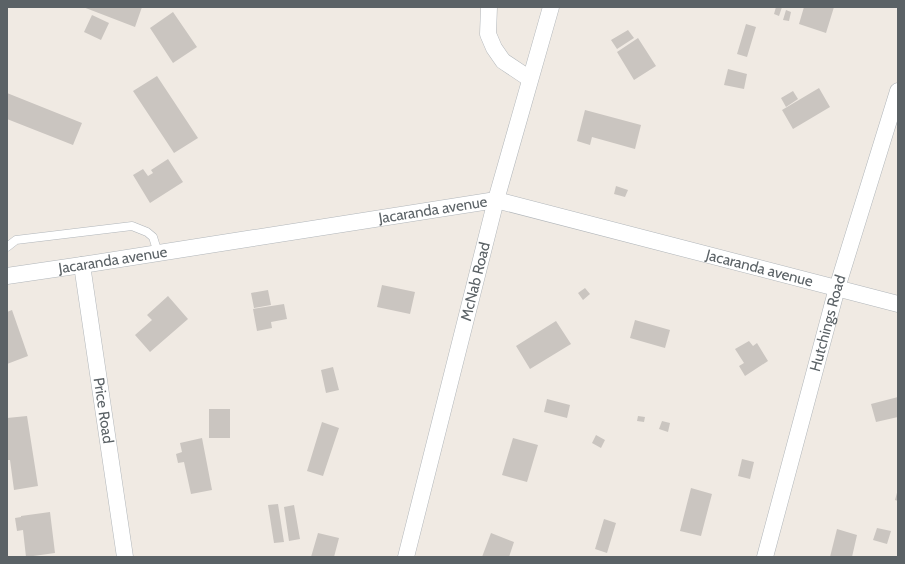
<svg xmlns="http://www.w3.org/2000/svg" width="905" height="564" viewBox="0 0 905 564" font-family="Cabin,sans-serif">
  <rect width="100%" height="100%" fill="#f0eae3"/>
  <path fill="#cac5c0" d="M83,7h59l-7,20z
    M776,7h6l-3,9 -5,-2z
    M804,7h30l-8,26 -27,-9z
    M786,10l5,2 -2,9 -6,-1z
    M173,12l24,35 -24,16 -23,-35z
    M92,15l17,8 -8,17 -17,-8z
    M746,24l10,3 -9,30 -10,-3z
    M628,30l6,8 -17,11 -6,-9z
    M638,38l18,28 -22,14 -17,-28z
    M728,69l19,5 -3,15 -20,-4z
    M157,76l41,62 -24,15 -41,-62z
    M819,88l11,19 -37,22 -11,-19z
    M793,91l5,8 -12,8 -5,-9z
    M7,93l75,30 -9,22 -66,-26z
    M585,110l56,15 -6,24 -43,-12 -2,8 -13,-4z
    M168,159l15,23 -33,21 -17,-28 10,-6 5,7 5,-3 -2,-3z
    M616,186l12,4 -3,7 -11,-3z
    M382,285l33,7 -5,22 -33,-7z
    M585,288l5,6 -7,6 -5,-7z
    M268,290l3,15 -17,3 -3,-15z
    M168,296l20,23 -38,33 -15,-17 17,-15 -5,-5z
    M284,304l3,15 -16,3 1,6 -15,3 -4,-22z
    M12,310l16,46 -21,8v-52z
    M635,320l35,10 -5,18 -35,-10z
    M556,321l15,23 -41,25 -14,-23z
    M749,341l4,5 4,-3 11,18 -23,15 -6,-10 5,-3 -9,-14z
    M333,367l6,23 -13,3 -5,-23z
    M898,397v20l-22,5 -5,-18z
    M547,399l23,6 -3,13 -23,-6z
    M209,409h21v29h-21z
    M27,416l11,70 -24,4 -4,-30h-3v-42z
    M638,416l7,1 -1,5 -7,-1z
    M662,421l8,2 -2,9 -9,-3z
    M322,422l17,6 -16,48 -16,-5z
    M596,435l9,5 -4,8 -9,-5z
    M202,438l10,52 -21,4 -7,-32 -6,1 -2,-9 6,-2 -2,-9z
    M513,438l25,7 -11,37 -25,-7z
    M742,459l12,3 -4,17 -12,-3z
    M691,488l21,6 -11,42 -21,-5z
    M898,489v12l-3,-1z
    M278,504l6,38 -10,1 -6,-38z
    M294,505l6,34 -11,2 -5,-34z
    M50,512l5,41 -29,4 -3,-27 -6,1 -2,-13 6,-1v-1z
    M604,519l12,4 -9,30 -12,-4z
    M877,528l14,3 -4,13 -14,-4z
    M837,529l20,6 -5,22h-22z
    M318,533l21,5 -5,19h-23z
    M491,533l23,9 -5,15h-27z"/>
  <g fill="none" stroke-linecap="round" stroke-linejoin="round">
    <g stroke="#b1b6ba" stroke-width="9">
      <path id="lane" d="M7,247l9,-7 116,-14 15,6 6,5 5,16"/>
    </g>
    <g stroke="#b1b6ba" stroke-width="17">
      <g id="street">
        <path d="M489,7l-1,27 6,14 9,13 27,18"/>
        <path id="s1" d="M82,265l43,292"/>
        <path id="s2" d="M7,276l75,-11 414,-65 402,104"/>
        <path id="s3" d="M406,557l90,-357 55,-193"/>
        <path id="s4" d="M765,557l72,-269 61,-197"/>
      </g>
    </g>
    <use href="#lane" stroke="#fff" stroke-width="8"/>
    <use href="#street" stroke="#fff" stroke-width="16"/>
  </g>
  <g text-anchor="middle" stroke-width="3" stroke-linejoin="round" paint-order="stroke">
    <g font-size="15" fill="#5b6266" stroke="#fff">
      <text dy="5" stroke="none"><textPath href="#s2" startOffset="431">Jacaranda avenue</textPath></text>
      <text dy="5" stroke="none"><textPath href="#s2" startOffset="107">Jacaranda avenue</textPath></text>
      <text dy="5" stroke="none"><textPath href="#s2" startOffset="767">Jacaranda avenue</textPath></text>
      <text dy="5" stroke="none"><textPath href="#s3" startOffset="284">McNab Road</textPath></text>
      <text dy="5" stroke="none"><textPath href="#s4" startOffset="242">Hutchings Road</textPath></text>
      <text dy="5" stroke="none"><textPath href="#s1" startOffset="147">Price Road</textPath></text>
    </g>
  </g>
  <rect width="905" height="564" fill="none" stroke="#5b6266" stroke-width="16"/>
</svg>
